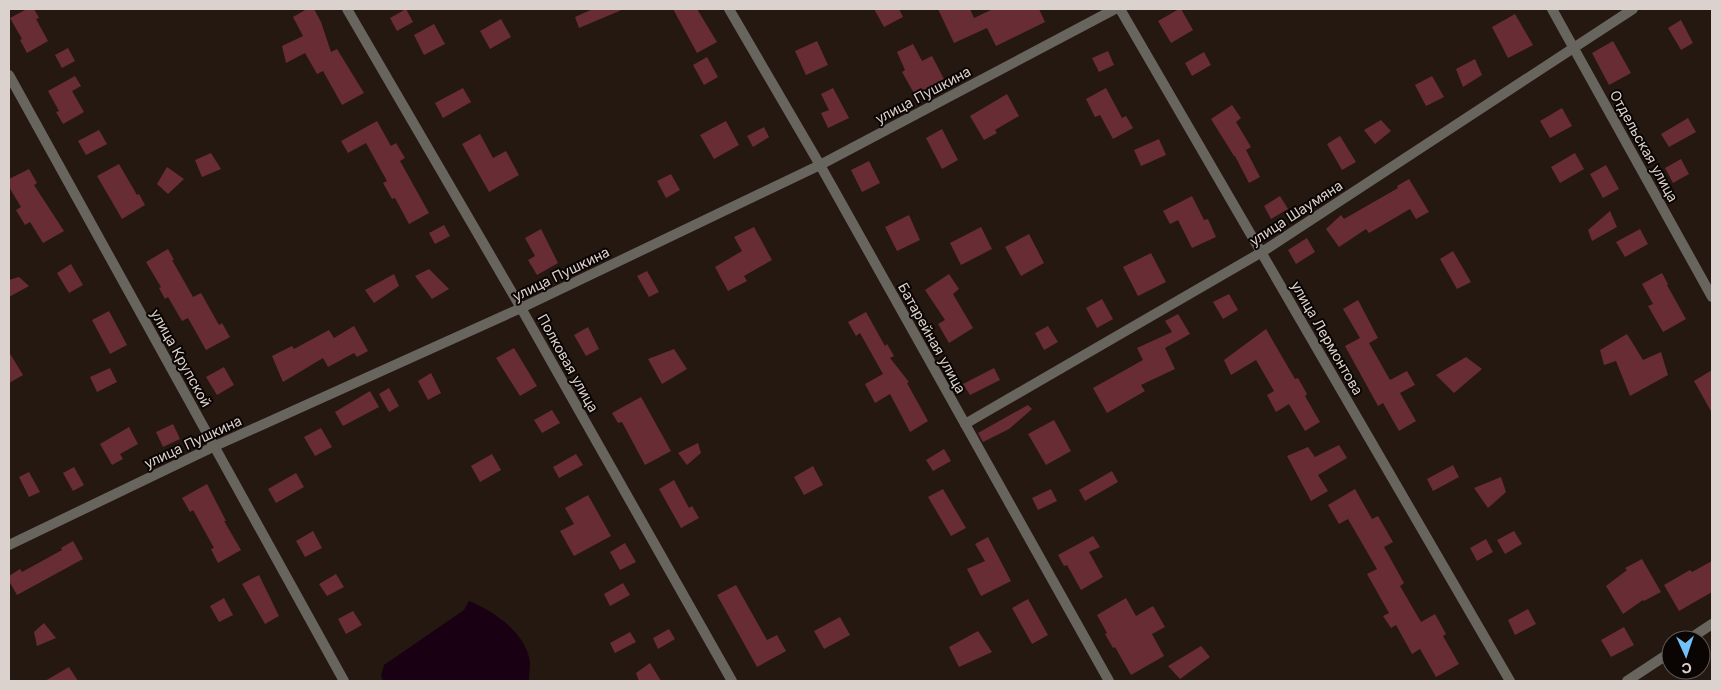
<svg xmlns="http://www.w3.org/2000/svg" width="1721" height="690" viewBox="0 0 1721 690" font-family="Inter,sans-serif">
  <rect width="100%" height="100%" fill="#251811"/>
  <path fill="#190012" d="M469,601c25,10 57,32 61,61 0,6 -1,13 -1,19h-146l-2,-5 3,-11 80,-55z"/>
  <path fill="#682c34" d="M27,9h7l5,9 -3,1 12,22 -21,12 -7,-13 2,-1 -12,-21z
    M307,9h7l7,13 10,30 6,-3 27,44 -22,12 -19,-34 -6,3 -12,-21 -19,10 -4,-17 21,-10 -10,-19z
    M406,9l7,13 -16,9 -7,-13z
    M593,9h31l-45,19 -4,-11z
    M673,9h24l20,33 -20,11z
    M874,9h25l4,8 -19,10z
    M938,9h32l4,9 19,-9h46l6,13 -49,24 -9,-18 -33,15z
    M1179,9h2l12,21 -22,13 -13,-22z
    M1515,14l18,31 -25,13 -16,-31z
    M501,19l10,18 -21,12 -10,-18z
    M1681,20l12,23 -12,7 -13,-22z
    M434,24l11,20 -21,11 -10,-20z
    M817,41l11,24 -22,10 -11,-24z
    M1613,41l18,32 -22,12 -17,-32z
    M913,44l9,17 10,-5 12,23 -29,16 -13,-23 3,-2 -8,-18z
    M68,48l7,13 -13,7 -7,-13z
    M1108,51l6,14 -15,7 -7,-14z
    M1204,52l7,13 -19,11 -7,-13z
    M707,57l11,20 -14,8 -11,-20z
    M1475,59l7,16 -19,12 -7,-18z
    M75,76l6,10 -9,5 12,21 -21,12 -7,-12 3,-1 -11,-20z
    M1432,76l12,21 -18,9 -11,-21z
    M463,88l8,14 -28,16 -8,-15z
    M833,88l16,30 -21,10 -7,-15 8,-3 -8,-16z
    M1106,88l16,30 4,-2 7,12 -20,11 -13,-24 -5,2 -9,-18z
    M1007,94l12,22 -24,14 2,3 -13,7 -14,-24z
    M1232,105l9,13 -5,4 15,25 -5,3 14,27 -11,6 -14,-27h-1l-23,-37z
    M1562,108l10,18 -22,12 -10,-17z
    M1688,118l8,14 -27,15 -8,-13z
    M1381,120l10,11 -16,13 -11,-14z
    M377,121l14,25 5,-3 9,15 -5,3 29,52 -20,11 -14,-26 -3,1 -9,-16 4,-2 -21,-38 -18,10 -7,-12z
    M726,121l13,24 -25,14 -14,-24z
    M764,127l5,10 -16,10 -6,-11z
    M942,129l16,31 -16,9 -16,-31z
    M99,130l8,14 -21,11 -8,-14z
    M480,134l13,24 13,-7 13,24 -30,17 -27,-48z
    M1340,136l16,26 -14,8 -15,-26z
    M1159,139l7,16 -25,11 -7,-16z
    M211,153l10,16 -19,8 -7,-17z
    M1575,153l9,16 -24,14 -9,-16z
    M1681,159l8,15 -16,9 -8,-15z
    M869,161l11,22 -18,9 -11,-22z
    M119,164l18,31 2,-1 6,11 -23,14 -25,-43z
    M1606,165l13,24 -16,9 -13,-24z
    M167,167l17,12 -16,15 -11,-10z
    M29,169l8,14 -3,2 30,46 -21,12 -13,-21 -5,3 -9,-15 5,-3 -12,-20v-8z
    M671,174l9,16 -14,8 -9,-17z
    M1409,179l20,33 -13,7 -6,-10 -41,24 -3,-4 -27,18 -13,-18 15,-14 3,4 54,-31 -1,-2z
    M1192,196l12,24 4,-1 8,18 -24,11 -14,-28 -8,4 -7,-13z
    M1280,196l8,13 -17,10 -7,-13z
    M1610,211l7,16 -25,14 -4,-11z
    M909,215l11,25 -23,11 -12,-24z
    M444,225l6,11 -15,8 -6,-11z
    M754,227l18,33 -28,16 3,5 -19,10 -13,-24 27,-16 -8,-14z
    M981,227l11,22 -31,16 -11,-22z
    M541,229l17,34 -21,12 -9,-15 7,-4 -10,-18z
    M1640,229l8,15 -23,13 -9,-15z
    M1029,234l15,29 -23,13 -16,-29z
    M1307,238l8,14 -19,12 -8,-14z
    M168,249l6,11h-2l21,37 8,-4 18,32 3,-2 8,14 -24,13 -18,-32 -6,3 -14,-24 -3,2 -6,-11 2,-1 -15,-25z
    M1453,251l18,31 -14,7 -17,-30z
    M1151,253l15,29 -28,14 -15,-29z
    M71,264l12,21 -14,8 -12,-20z
    M429,269l20,20 -17,10 -17,-23z
    M647,271l12,21 -10,5 -12,-21z
    M1662,273l6,11 -1,1 19,34 -23,13 -15,-26 5,-2 -11,-20z
    M394,274l5,12 -25,17 -9,-13z
    M949,274l10,15 -6,5 20,34 -24,15 -11,-19 7,-4 -20,-30z
    M19,277l10,9 -20,11v-17z
    M1229,294l9,16 -15,9 -10,-17z
    M1102,299l11,20 -16,9 -11,-20z
    M1358,300l20,38 -9,5 21,37 17,-9 8,14 -15,8 16,28 -17,10 -16,-28 -5,3 -33,-60 15,-8 -17,-29z
    M109,311l18,34 -17,9 -18,-34z
    M866,312l19,34 2,-2 7,12 -4,2 19,24 -2,1 21,38 -18,11 -20,-38 -15,9 -10,-19 18,-10 -23,-41 -4,3 -8,-14z
    M1178,314l12,20 -25,14 10,21 -34,16 4,6 -38,22 -14,-25 50,-28 -6,-12 35,-16 -7,-11z
    M354,326l14,25 -11,6 -3,-4 -26,14 -5,-9 -40,24 -11,-26 20,-10 2,3 35,-19 5,8z
    M1048,326l10,16 -14,8 -9,-17z
    M588,327l11,22 -13,7 -12,-21z
    M1266,329l29,50 3,-1 9,16 -2,2 15,26 -15,9 -16,-27 -13,8 -9,-17 7,-4 -18,-31 -25,15 -7,-15z
    M1627,334l16,26 18,-8 7,23 -38,21 -14,-35 -12,4 -4,-15z
    M514,348l23,38 -17,10 -24,-38z
    M674,349l13,20 -25,15 -14,-25z
    M9,352l14,23 -14,8z
    M1466,357l16,12 -28,24 -18,-18z
    M224,367l10,18 -17,10 -11,-18z
    M110,368l7,14 -20,10 -7,-15z
    M994,368l6,12 -30,15 -7,-11z
    M1712,370v43l-18,-32z
    M431,373l10,20 -13,7 -10,-19z
    M389,388l10,18 -10,6 -10,-18z
    M370,391l9,16 -36,19 -8,-14z
    M641,397l30,54 -26,14 -23,-43 -4,1 -6,-10z
    M1028,405l4,4 -23,20 -26,13 -5,-9z
    M552,410l8,13 -18,10 -8,-13z
    M1054,420l17,31 -25,14 -18,-31z
    M173,424l7,15 -17,8 -7,-15z
    M129,427l9,17 -18,10 3,5 -11,6 -12,-21z
    M321,428l11,19 -17,9 -11,-19z
    M698,443l3,10 -14,12 -9,-12z
    M1339,445l8,13 -29,17 10,16 -17,10 -24,-45 21,-9 7,10z
    M944,449l7,12 -18,10 -7,-11z
    M492,454l9,16 -21,12 -9,-16z
    M576,454l7,11 -24,13 -6,-11z
    M1453,465l6,12 -26,14 -6,-12z
    M813,466l10,19 -19,10 -10,-18z
    M74,467l10,18 -11,6 -10,-18z
    M1112,471l6,11 -33,19 -6,-11z
    M29,472l11,20 -11,5 -10,-20z
    M296,473l8,14 -28,16 -8,-14z
    M1501,477l5,15 -18,16 -14,-20z
    M674,480l15,28 3,-2 7,12 -18,10 -22,-39z
    M207,484l19,37h-2l17,29 -23,13 -7,-14 3,-1 -21,-38 -3,2 -8,-14z
    M943,489l23,39 -15,8 -23,-39z
    M1051,489l6,12 -19,9 -6,-12z
    M1355,489l17,30 6,-3 15,26 -9,5 20,36 -4,3 21,36 14,-8 11,20 -3,2 16,28 -23,13 -16,-28 -8,5 -16,-29 -5,3 -8,-12 6,-3 -22,-39 10,-5 -29,-50 -9,5 -11,-19z
    M588,495l23,41 -37,20 -14,-25 14,-7 -9,-16z
    M313,531l9,17 -17,9 -9,-16z
    M1514,531l8,13 -17,10 -8,-14z
    M1093,536l7,11 -11,5 14,25 -22,13 -14,-25 -3,1 -6,-11z
    M988,537l23,44 -30,15 -14,-27 18,-8 -10,-17z
    M1486,539l7,13 -16,9 -7,-13z
    M73,541l10,18 -66,36 -8,-14v-5l11,-7 2,3 40,-22 -1,-2z
    M625,543l11,19 -16,8 -10,-18z
    M1642,559l19,33 -17,9 -1,-1 -20,14 -17,-28 21,-16 -2,-2z
    M1712,561v31l-33,19 -15,-26 26,-15 2,2z
    M336,574l8,13 -17,9 -8,-12z
    M259,575l20,41 -14,8 -23,-40z
    M623,583l7,12 -20,11 -6,-12z
    M736,585l31,55 10,-5 9,16 -29,16 -40,-72z
    M224,598l9,17 -14,7 -9,-16z
    M1126,598l10,18 17,-10 12,21 -13,7 12,22 -33,19 -16,-28 -2,1 -8,-14 2,-1 -10,-18z
    M1028,599l20,36 -16,9 -20,-36z
    M1528,609l8,15 -21,11 -7,-15z
    M353,611l9,14 -16,9 -8,-15z
    M840,617l10,18 -26,14 -10,-18z
    M44,623l12,15 -19,8 -3,-14z
    M1624,627l10,18 -23,12 -10,-17z
    M669,629l6,10 -17,10 -5,-11z
    M978,631l14,21 -33,15 -10,-20z
    M630,632l6,10 -21,11 -5,-10z
    M1201,646l9,11 -30,22 -12,-13z
    M650,663l11,18h-22l-3,-8z
    M69,667l9,14h-33z"/>
  <g fill="none" stroke-linecap="round" stroke-linejoin="round">
    <path stroke="#68655e" stroke-width="10" d="M347,9l174,299 211,373
      M1120,9l390,672
      M9,75l335,606
      M965,424l297,-172 371,-243
      M9,545l206,-99 306,-138 299,-143 295,-156"/>
    <path stroke="#68655e" stroke-width="10" d="M729,9l91,156 289,516
      M1552,9l160,288
      M1688,640l24,-16
      M1627,681l44,-29"/>
  </g>
  <g text-anchor="middle" stroke-width="4" stroke-linejoin="round" paint-order="stroke">
    <g font-size="14" fill="#dbd1cd" stroke="#0a0503">
      <text transform="translate(923 95) rotate(-28)" y="5">улица Пушкина</text>
      <text transform="translate(1644 146) rotate(61)" y="5">Отдельская улица</text>
      <text transform="translate(1296 213) rotate(-33)" y="5">улица Шаумяна</text>
      <text transform="translate(561 274) rotate(-26)" y="5">улица Пушкина</text>
      <text transform="translate(932 338) rotate(61)" y="5">Батарейная улица</text>
      <text transform="translate(1327 338) rotate(60)" y="5">улица Лермонтова</text>
      <text transform="translate(181 358) rotate(61)" y="5">улица Крупской</text>
      <text transform="translate(568 363) rotate(61)" y="5">Полковая улица</text>
      <text transform="translate(193 442) rotate(-25)" y="5">улица Пушкина</text>
    </g>
  </g>
  <rect width="1721" height="690" fill="none" stroke="#dbd1cd" stroke-width="20"/>
  <g transform="translate(1686 655) rotate(177)"><circle r="24" fill="#0a0503" stroke="#5e5754"/>
  <path d="M0-4L9 19L0 12L-9 19Z" fill="#73c1f6"/>
  <text y="-8" font-size="14" font-weight="bold" text-anchor="middle" fill="#dbd1cd">С</text>
  </g>
</svg>
